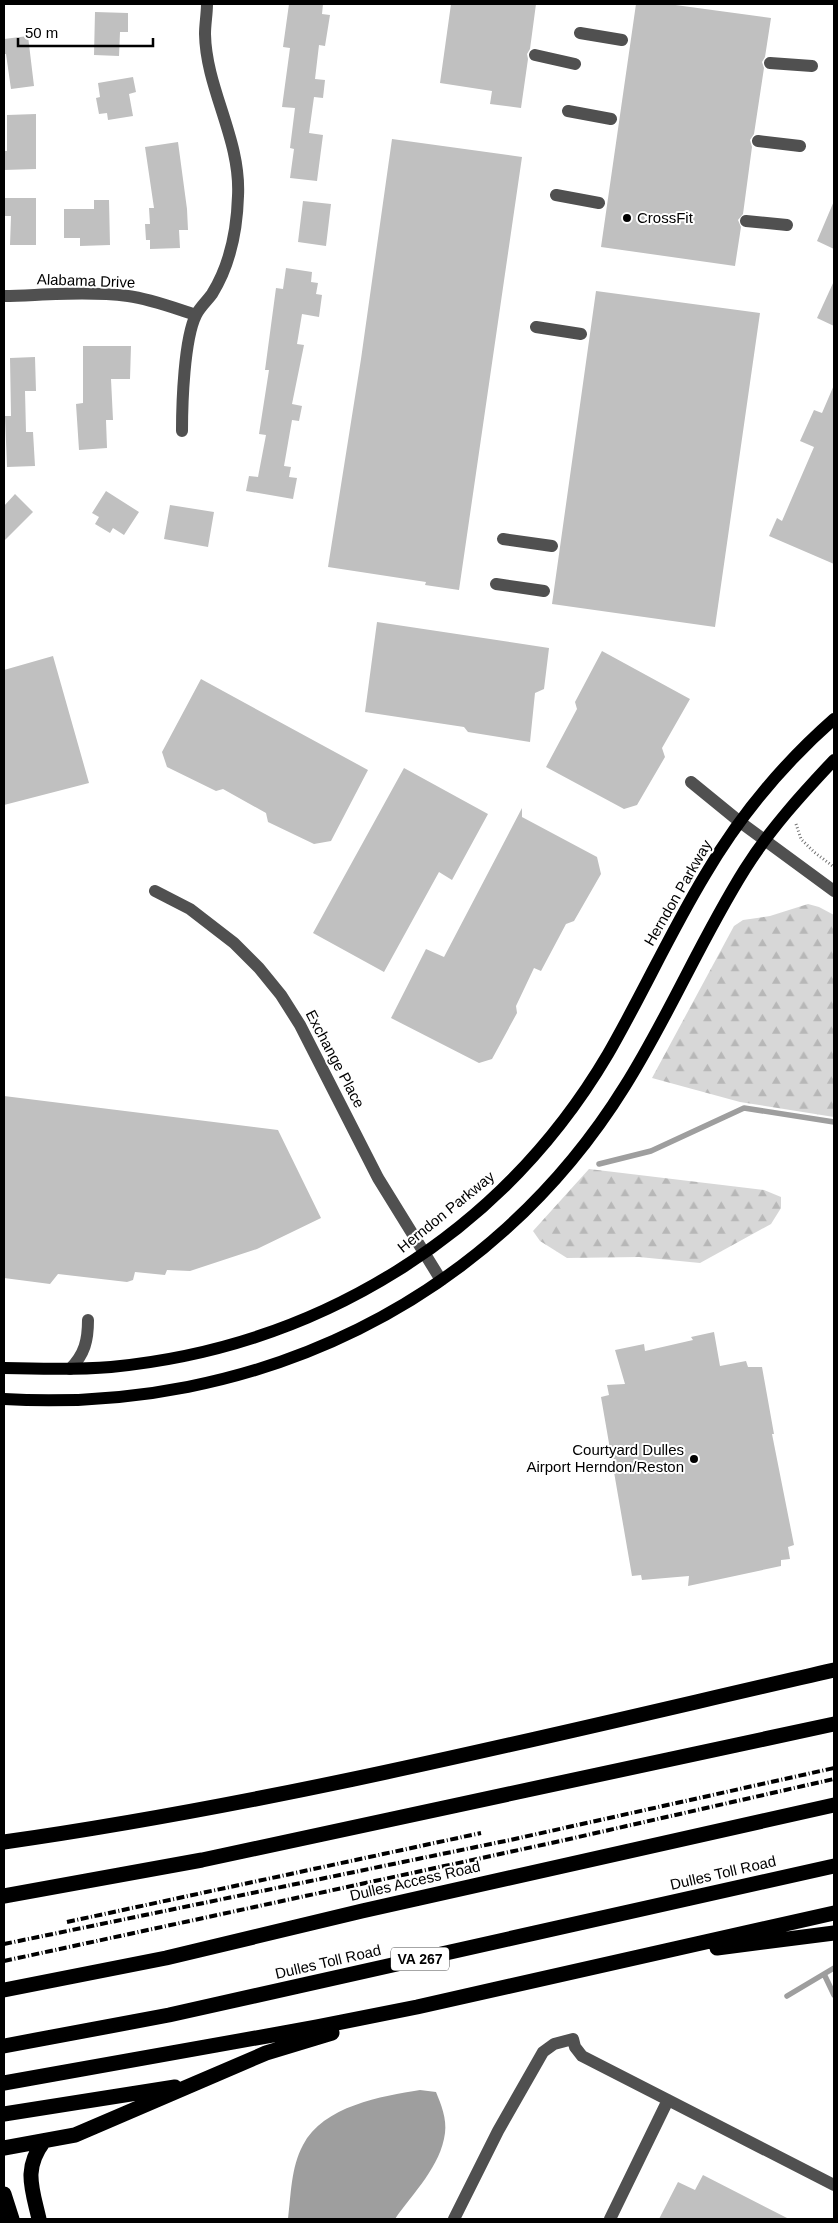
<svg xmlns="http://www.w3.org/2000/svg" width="838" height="2223" viewBox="0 0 838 2223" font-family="Helvetica,sans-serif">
  <defs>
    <pattern id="forest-firs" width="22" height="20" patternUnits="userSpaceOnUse" patternTransform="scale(1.25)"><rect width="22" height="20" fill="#d7d7d7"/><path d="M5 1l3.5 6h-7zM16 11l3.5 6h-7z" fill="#b7b7b7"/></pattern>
  </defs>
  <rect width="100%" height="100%" fill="#fff"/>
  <path fill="url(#forest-firs)" d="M808,904l11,3 15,8v202l-94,-15 -88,-24 82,-152 9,-6 27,-4z
    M589,1169l175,21 17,7v11l-10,16 -71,39 -61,-6 -72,1 -27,-17 -7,-10z"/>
  <path fill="#9e9e9e" d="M420,2090l16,2c5,12 11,27 9,41 -4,33 -32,60 -50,86h-107c3,-24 3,-52 15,-74 20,-39 79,-49 117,-55z"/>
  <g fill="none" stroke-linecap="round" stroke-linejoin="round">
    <path stroke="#9e9e9e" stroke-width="5.5" d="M599,1164l52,-13 93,-43 90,14
      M824,1974l10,21
      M787,1996l47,-28"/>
  </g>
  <path fill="#c0c0c0" d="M289,4h34l-1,10 8,1 -5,31 -6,-1 -4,34 10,1 -2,18 -9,-1 -5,36 14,2 -6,46 -27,-3 4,-29 -4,-1 5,-40 -13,-1 8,-59 -7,-1z
    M451,4h85l-6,45 -3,5 1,5 -7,49 -31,-4 2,-13 -52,-8z
    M636,4h32l103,14 -6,39 -3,5 2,6 -10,66 -4,6 2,7 -9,67 -5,6 3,7 -6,39 -134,-19z
    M95,12l33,1v19h-8l-1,24 -25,-1z
    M28,36l6,50 -23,3 -5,-35h-2v-15z
    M133,77l3,15 -7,2 4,22 -25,4 -1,-7 -8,1 -3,-16 4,-1 -2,-14z
    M36,114v55l-32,1v-19h3v-36z
    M392,139l130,18 -63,433 -34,-5 1,-3 -98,-15 33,-208z
    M178,142l9,67 1,21h-9l1,18 -30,1v-9h-4l-1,-16h5l-1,-16h5l-9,-61z
    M4,198h32v47h-26l1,-29h-7z
    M94,200h15l1,45 -30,1v-8h-16v-29h30z
    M303,201l28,3 -5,42 -28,-4z
    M834,201v48l-17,-8z
    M286,268l26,4 -1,10 7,1 -2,11 6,1 -3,22 -17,-3 -5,30 7,1 -12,59 10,2 -3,15 -7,-1 -8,46 7,1 -2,10 8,1 -4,21 -47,-8 3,-15 9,1 8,-42 -7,-1 10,-64h-4l11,-82 7,1z
    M834,281v45l-17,-8z
    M596,291l164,22 -45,314 -163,-23z
    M83,346h48l-1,33h-19l2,41h-7l1,28 -28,2 -3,-46 7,-1z
    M35,357l1,34h-11l1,41h7l2,34 -28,1 -2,-51h6l-1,-58z
    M834,385v179l-65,-28 8,-18 5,3 32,-74 -14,-6 14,-31 8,3z
    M106,491l33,21 -15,23 -11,-7 -3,5 -15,-9 4,-7 -7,-4z
    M15,494l18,18 -29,29v-35z
    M170,505l44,7 -6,35 -44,-8z
    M377,622l172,26 -5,41 -9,4 -5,49 -62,-10 -4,-5 -99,-15z
    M602,651l88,48 -28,49 3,9 -28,48 -13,4 -78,-42 31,-58 -2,-7z
    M53,656l36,127 -85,22v-135z
    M201,679l167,91 -37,71 -17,3 -46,-22 -2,-9 -43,-24 -7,2 -49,-24 -5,-15z
    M404,768l84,46 -36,66 -13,-8 -55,100 -71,-39z
    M522,808v9l75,40 4,17 -27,47 -8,3 -25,47 -7,-3 -18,38 1,7 -25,46 -13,4 -88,-45 35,-69 18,8z
    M4,1096l274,34 43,88 -64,31 -67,22 -23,-1 -2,5 -30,-3 -2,8 -6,2 -69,-8 -8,10 -46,-6z
    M714,1332l6,34 26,-5 2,6h14l12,67h-2l22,111 -6,2 2,12 -9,1v6l-93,20 1,-10 -47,4 -1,-5 -9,1 -31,-179 8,-2 -2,-10 18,-1 -10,-34 29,-6 1,7 48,-11 -2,-3z
    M703,2175l86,44h-130l19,-37 17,8z"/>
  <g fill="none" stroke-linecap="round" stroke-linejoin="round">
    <path stroke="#727272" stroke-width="3" stroke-dasharray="1 2.5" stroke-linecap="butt" d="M796,824l5,15 13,13 20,15"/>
    <path stroke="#505050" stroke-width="12" d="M580,33l42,7
      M535,55l40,9
      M770,63l42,3
      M568,111l43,8
      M758,141l42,5
      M556,195l43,8
      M746,221l41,4
      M4,296c41,-1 83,-5 124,0 23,3 46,12 68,19
      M536,327l45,7
      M182,431c0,-27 2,-92 14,-116 4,-8 11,-14 16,-21 18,-29 25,-64 26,-98 3,-57 -32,-107 -33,-162 0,-10 2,-20 2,-30
      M503,539l49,7
      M496,584l48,7
      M691,782l49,40 94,69
      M155,891l35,18 44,34 25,25 22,27 19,30 78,153 63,102
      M70,1369c15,-15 18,-29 18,-49
      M454,2219l44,-88 45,-79 11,-8 19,-5 2,8 7,9 86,44
      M610,2219l58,-119 166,85"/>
    <path stroke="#000" stroke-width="12" d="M4,1368c35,1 72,2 107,-1 208,-20 391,-133 497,-313 34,-59 62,-121 97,-179 34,-58 79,-112 129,-156
      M4,1399c251,15 487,-97 621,-313 44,-70 76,-147 120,-217 25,-40 57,-75 89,-109"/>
    <path stroke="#000" stroke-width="15" d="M4,1842c280,-40 555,-109 830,-172
      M4,1896l198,-36 632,-136
      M717,1948l117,-15
      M4,1990l162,-32 196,-47 472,-106
      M4,2046l165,-31 665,-149
      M4,2083l313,-56 100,-20 417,-94
      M4,2114l171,-27
      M4,2148l71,-13 191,-82 66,-20
      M4,2194l8,25
      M39,2219c-7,-31 -16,-50 5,-78"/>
    <path stroke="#000" stroke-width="4" stroke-dasharray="8 2.5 1 2.5" stroke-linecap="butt" d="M67,1922l414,-89
      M4,1944l506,-104 324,-72
      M4,1961l561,-121 269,-61"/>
  </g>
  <g fill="#000" stroke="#fff" stroke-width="2">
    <circle cx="627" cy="218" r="5"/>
    <circle cx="694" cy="1459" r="5"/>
  </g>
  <g text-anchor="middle" stroke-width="4" stroke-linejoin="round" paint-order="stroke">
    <rect fill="#fff" stroke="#4c4c4c" stroke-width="1" x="391" y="1947.5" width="58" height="23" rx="4"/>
    <g font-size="14" font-weight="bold" fill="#000">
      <text x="420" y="1964">VA 267</text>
    </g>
    <g font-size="15" fill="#000" stroke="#fff" text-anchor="start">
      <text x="637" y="223">CrossFit</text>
      <text x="684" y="1455" text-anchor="end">Courtyard Dulles<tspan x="684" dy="17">Airport Herndon/Reston</tspan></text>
    </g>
    <g font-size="15" fill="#000" stroke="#fff">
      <text transform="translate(86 281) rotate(2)" y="5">Alabama Drive</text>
      <text transform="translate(678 893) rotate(-60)" y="5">Herndon Parkway</text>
      <text transform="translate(335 1059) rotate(62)" y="5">Exchange Place</text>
      <text transform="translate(446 1212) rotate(-39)" y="5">Herndon Parkway</text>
      <text transform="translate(723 1873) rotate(-13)" y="5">Dulles Toll Road</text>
      <text transform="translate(415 1881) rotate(-13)" y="5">Dulles Access Road</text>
      <text transform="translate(328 1962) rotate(-13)" y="5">Dulles Toll Road</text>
    </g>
  </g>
  <rect width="838" height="2223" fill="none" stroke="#000000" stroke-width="10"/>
  <path d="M18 38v8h135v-8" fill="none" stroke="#000000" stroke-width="2.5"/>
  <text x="25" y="38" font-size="15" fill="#000000" stroke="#ffffff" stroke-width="4" paint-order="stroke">50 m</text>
</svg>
